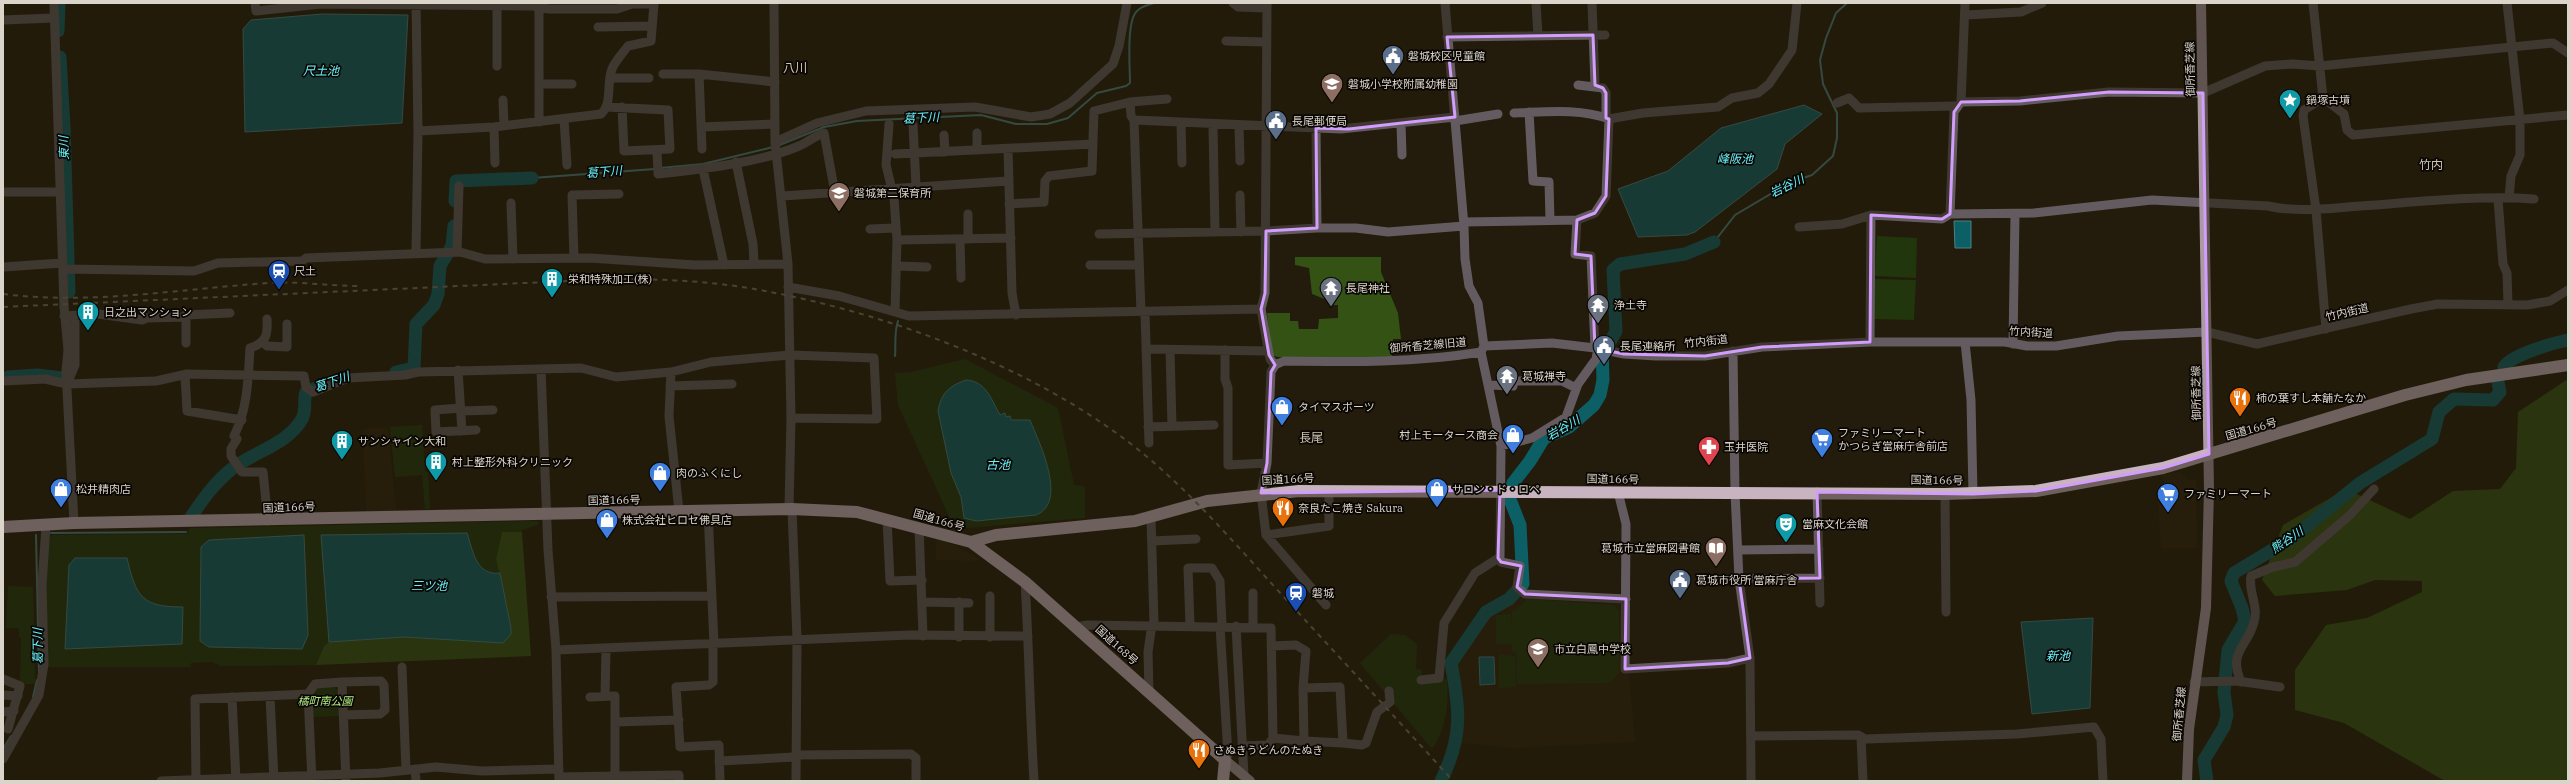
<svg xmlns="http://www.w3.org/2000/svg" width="2571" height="784" viewBox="0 0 2571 784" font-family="'IBM Plex Serif','Noto Sans JP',serif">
  <rect width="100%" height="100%" fill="#231b0b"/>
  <path fill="#2c2009" d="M388,427l8,84h-30l-3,-82z
    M2180,472l9,9 7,-1 1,68h-36l-4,-63 8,-2 -4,-8z
    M935,537l23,10 24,14 -46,-1z
    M1554,596l65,5 2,9 1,63h7l6,69 -121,6 -53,-5 -3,-52 -6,-27 33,-47 33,-20z"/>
  <path fill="#21360d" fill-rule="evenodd" d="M1877,236l40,2 -1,40 -41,-2z
    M1875,279l41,1 -2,40 -40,-1z
    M965,359l93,49 16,77 9,1 2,3v29l-130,11 -57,-124 -3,-32 16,-1z
    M422,425l3,46 3,1 2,37h-5l-3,-34 -27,2 -5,-50z
    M538,521v4l-16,5v2h-20l-6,27 4,14 -13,-1 -10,-7 -156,-30 8,107 -5,4 -8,19 -95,1 -9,-4 -21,1 -1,4h-142l-2,-77 3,-51 3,-4 135,-1 3,-6zM127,558l5,22 12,20 15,7 23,37 -117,5 4,-84z
    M8,586l25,1 2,97h-15l1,-47h-2v-9h-13z
    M1528,599l86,6 5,6v62l-9,10 -93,1 -1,-31 -4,-1v-8h-16v-29l15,-1 1,16v-18z
    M1391,634l14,1 12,9 -1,25 6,1 -1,12 26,-3c2,24 -1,51 -15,70l-72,-86z
    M1499,654l16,2 1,31 -17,1z
    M333,686l5,5 1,25 -27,1 -1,-25 6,-5z"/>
  <path fill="#335214" d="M1295,257h86v15l17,41 3,26h-8l-1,19 -115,-1 -5,-2 -5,-42h23v8h8l1,8h19l1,-10 19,-1v-13h-8l-3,-5 -15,-6 -3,-26 -14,-3z
    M2568,379v402h-123l-101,-58 -49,-13v-40l31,-45 41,-7 55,-26v-11l-47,-1 -28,10 -72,6 -13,-16 21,-55 63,-36 64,30 43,-28 47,-2 16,-21 2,-56z
    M502,532h20l9,124 -215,9 8,-19 5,-4 75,-5 98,-53 -6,-25z"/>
  <path fill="#0d5f66" stroke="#4a8284" d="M322,14l86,1 -6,108 -157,9 -2,-103 8,-9z
    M1804,105l18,9 -37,30 -8,25 -82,63 -8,3 -49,2 -20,-48 50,-18 53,-43z
    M1954,221h17v27h-16z
    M966,380c20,1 25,19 34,35l5,-2 1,4 4,-1 1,4h19c8,20 39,82 6,95l-60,6 -12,-3 -3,-21 -10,-24 -13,-62c3,-18 11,-25 28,-31z
    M467,533c6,18 9,43 33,40l11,55v6l-8,9 -99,-6 -75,5 -8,-107z
    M304,535l4,100 -6,14 -93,-2 -9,-6 1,-94 8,-7z
    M75,558h52c9,39 15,49 56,49l-1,37 -117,5 4,-84z
    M2093,618l-3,90 -58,6 -11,-92z
    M1479,657h15l1,27 -15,1z"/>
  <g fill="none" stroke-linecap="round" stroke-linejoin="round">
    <path stroke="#4a8284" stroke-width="2" d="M777,146l47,-19 33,-6 124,-6 35,9h31l21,-6 29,-25 29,-7 4,-3c0,-15 -4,-62 7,-72 4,-5 11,-6 17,-8
      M660,168l43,-4 70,-17
      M532,178l123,-9
      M1714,242l21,-27 54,-32 23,-8 21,-19 4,-18v-25l-14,-29 -3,-24 6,-22 10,-25 11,-10
      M895,356c1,-12 -1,-24 3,-35
      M51,533l135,-1
      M36,535l3,137
      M33,697l4,-17
      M3,749l8,-13"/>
    <path stroke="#0d5f66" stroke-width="13" d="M58,31l1,-28
      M60,57l4,71 5,164
      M455,201l1,-20 76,-3
      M70,319l1,24
      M2504,367c7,-12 49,-24 64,-27
      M396,372l18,-4 2,-44 18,-19 4,-11 2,-28 12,-20 2,-20
      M8,377l29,-2 25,3
      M191,517c12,-18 24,-35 42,-49 21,-16 55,-24 69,-49 5,-9 1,-18 4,-27l15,-6
      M1441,781c22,-45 19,-71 10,-118l35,-51 23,-13 14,-15 -3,-59 -11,-28 4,-14 17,-22 14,-23 25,-11 25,-22 6,-10 3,-15 -1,-33 8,-5 6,-11 -3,-61 7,-6 65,-10 29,-12
      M2207,781l-3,-21 20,-33 3,-12 -3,-23 4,-42 17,-29 -3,-13 -11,-27 3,-8 58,-35 68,-55 72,-44 7,-27 15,-13 39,1 7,-8 -2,-10"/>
    <path stroke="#635b60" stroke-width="9" d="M54,3l10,303 4,44 -2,21 8,152
      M255,3l1,8 65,-7 212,2 16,3h68l15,-5h22l-3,37 -23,5c-5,7 -13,15 -16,23 -6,14 1,34 -11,45l-107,13 -76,4
      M774,3l1,139 13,122 3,154 -2,91
      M1233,3l5,4 29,1
      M1536,3l2,33
      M1592,3l3,82
      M2313,3l10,95 21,16 3,16 6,5 215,-20
      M2507,3l13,117v35l-9,21 -2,22
      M497,6v60
      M539,7v115
      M1966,15l55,-3 21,-9
      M3,20l50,-2
      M598,27l54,-1
      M1447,37l158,-2
      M1226,41l40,1
      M663,74h36l76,8
      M699,74l3,75
      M610,78h39
      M539,84h33
      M1578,85l25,3 3,5v25
      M2323,98l-19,12 -1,6 13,94 10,119
      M503,100l1,26
      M1130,102l37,-3
      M1961,102l59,-1 89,-9 94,1 62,-27 28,-2 27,2 233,-23 15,10
      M1837,103l12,-5 10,10 97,-2
      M606,107l62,3 2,39 -46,2 -2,-44
      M1529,112l4,69 16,1 1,38
      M1514,113c31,-1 65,-5 95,6
      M564,119l3,46
      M1134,120l207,9 114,-12
      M1455,121l43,-7
      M1181,123l1,40
      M1401,123l1,32
      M889,124l-3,41 8,33 3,42 -2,72
      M913,125l3,61
      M1213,125l2,107
      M1239,126l1,35
      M494,127l1,36
      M701,127l74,-3
      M1316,128l1,100
      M977,133v17
      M944,135l1,17
      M775,142l42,-19 49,-12 109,-4 56,10 19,-3 20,-11 43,-39 6,-18 8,-43
      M1008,149l4,144 4,22
      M657,150l1,24c44,-5 101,-11 141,-28 9,-4 16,-10 25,-13l11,60
      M895,154l198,-10
      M736,162l17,82 1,20
      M703,169l21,96
      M3,192h57
      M1240,195l1,37
      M782,196l226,-15
      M2498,199l5,65 4,9 1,31
      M511,203l2,56
      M1009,204l35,-2 1,-21 4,-5 43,-5 2,-60 36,-9 1,14 3,4 7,192
      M968,214v25
      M1950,214l4,-102 7,-10 4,-99
      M1577,220l-2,34 16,2 4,92
      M1464,222l113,-2 18,-7 11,-17 3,-77 34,-6 75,-6 14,-9 26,-5 11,-9 23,-34 5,-47
      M1799,227l43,-3 29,-9 71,4 8,-5 84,-1 118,-13 116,6c31,7 62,2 93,0 57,-4 116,-11 173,-7
      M870,229l26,-1
      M1099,234l167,-3 51,-3h39l32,4 76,-6
      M960,239l1,39
      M897,240l114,-2
      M416,252l2,-121 -2,-128
      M457,252l2,-66
      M574,258l-2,-63 47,-1
      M1090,265h49
      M896,266l31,1
      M3,267l59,-4
      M63,269l131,2 24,-8 84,-2 4,-3 154,-6 25,7 105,-1 105,7 93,-1
      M788,287l51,9 70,20 352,-7 9,50 5,6
      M1261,309l4,-16 2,-290
      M1145,312l4,131
      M64,316l34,-2 44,6 5,-2 39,-1
      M267,319c1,16 -1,24 -17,29 -2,31 -2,60 -16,88l3,3 -6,10v7l11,16h21l5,49
      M263,342l4,4 20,1v-23
      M1870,342l1,-127
      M1965,342l6,58 2,94
      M186,343v-28l44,-2
      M2013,344l2,-130
      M1484,346l68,-3 43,5 29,6 32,2h49l57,-9 108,-5h135l22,4h29l62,-10 89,-4 50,12 154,-35 27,-5 89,1 23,-4 18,-11
      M1146,349l122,2
      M1170,350l2,76
      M1225,350v29l3,9v77l39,-2
      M1733,351l2,142 4,86 11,79 1,123
      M541,369l7,181 8,100 3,131
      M458,370l4,61
      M671,372l-2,44 10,95
      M185,375l2,36 55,9
      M3,381l42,-2 22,5 89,-3 31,-7 117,2 2,11 7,5 35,-14 57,-3 13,-3 163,-4 35,9 55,-5 40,-10 79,-7 84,3 3,61 -86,-1
      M67,384l8,-19v-49
      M1489,385l24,1 1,-5h48l14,7
      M670,386l62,-2
      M461,408l-26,2 1,22 40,-2
      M461,411l32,-1
      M1148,427l66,-2
      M1501,446l31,-8 34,-21 12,-33 18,-25 2,-10
      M1618,492l8,32 -1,145 103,-6 22,-5
      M1817,492l3,111
      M1945,494l1,118
      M792,509l5,130 -1,142
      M708,511l6,133
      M1151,517l3,107
      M887,519l3,62 32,-1
      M919,527l4,109
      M1266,535l63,-9v-35
      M1152,541l44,-2
      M1738,550l81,-1
      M1498,558l3,4 19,4 -3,21 8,7 101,5
      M1739,579l81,-1
      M1025,582c4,66 5,133 9,199
      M990,596v41
      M551,597l161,-1
      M923,602l46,1
      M1326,605l-60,-70 -5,-42 6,-30 4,-91 4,-7 9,-4c66,1 131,2 197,-9l3,-6 -6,-43 -9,-17 -4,-27 -1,-33 -19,-223
      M1190,625l-2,-57h24l8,13 2,44
      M1220,626l8,129 -3,5
      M1236,626l8,150
      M1077,627l10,-2 184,3 2,110 -5,7 -25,1
      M1253,627v-34
      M959,637v-35
      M713,644v38l-4,3 -33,2 4,60 39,-2 1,36
      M1271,646l25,-1 10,6 -3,37
      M556,650l354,-15 118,1
      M402,667l4,103
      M3,679l17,7 -12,43
      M1421,680l18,-2 5,-55 31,-50 25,-16 1,-111 -20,-94
      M342,682l39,-1 3,4 1,25 -5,4 -37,1
      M2194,682l43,-1 43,6
      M2241,682c-13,-31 6,-34 13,-60 5,-16 -6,-30 -3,-46l22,-9 22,-5 54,-46 25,-27
      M1340,687l3,56 -39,-2 -1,-53z
      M1149,692l-1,-40 4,-28
      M308,694l4,87
      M3,695l15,1
      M270,696l4,85
      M605,696l1,-46
      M232,697l4,84
      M590,697l25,-1v85
      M3,712l11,-1
      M615,722l64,-2
      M1751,736l107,-1 7,4 152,-5 77,-7 7,12 2,42
      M1861,737l2,44
      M1273,738l31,3
      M1343,743l19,2 4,-2 11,-31 13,-10 -1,-11
      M795,755l116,-1 5,4v23
      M3,759l36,-64 5,-31 -2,-79 4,-59
      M719,761l76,-4
      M415,769l1,12
      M559,777l120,-2v6
      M161,781l219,-8 56,-6 46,4 77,-2
      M196,781l-1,-82 113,-5 7,-10 27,-2 4,99"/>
    <path stroke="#ab9aa5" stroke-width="10" d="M1225,760l25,21
      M2187,781l2,-52 17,-121 3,-119 -8,-486"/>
    <path stroke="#c8b3c0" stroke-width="12" d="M3,527l71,-4 718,-14 65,3 114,30 25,-7 139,-14 72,-20 92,-10 646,3 91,-3 127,-23 242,-73 61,-15 102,-15
      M971,542l54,40 200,178 -2,21"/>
    <path stroke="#7a7366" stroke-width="2" stroke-dasharray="5 5" stroke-linecap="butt" d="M3,294c88,11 177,-5 265,-11 30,-2 61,3 91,3
      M3,307l609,-28c51,0 103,2 153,12 124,23 265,75 366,153 57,44 103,99 152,152 57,62 114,123 170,185"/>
  </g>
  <path d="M0 0H2571V784H0ZM1593,35l2,50 8,3 3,5v25l3,1 -3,77 -11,17 -18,7 -2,34 16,2 4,92 29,6 81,2 57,-9 108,-5 1,-127 71,4 8,-5 4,-102 7,-10 59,-1 89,-9 94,1 6,361 -46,14 -127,23 -63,3 -156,-2 3,86 -81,1 11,79 -22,5 -103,6 1,-70 -101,-5 -8,-7 4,-21 -20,-4 -3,-4 2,-68 -239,3 6,-30 4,-91 4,-7 -6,-10 -8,-46 4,-16 1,-62 51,-3 -1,-100 33,1 106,-12 -8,-80z" fill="#231b0b" fill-opacity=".55" fill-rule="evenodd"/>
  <path fill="none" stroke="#d29dfd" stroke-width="3" stroke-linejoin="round" d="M1593,35l2,50 8,3 3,5v25l3,1 -3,77 -11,17 -18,7 -2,34 16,2 4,92 29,6 81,2 57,-9 108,-5 1,-127 71,4 8,-5 4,-102 7,-10 59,-1 89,-9 94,1 6,361 -46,14 -127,23 -63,3 -156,-2 3,86 -81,1 11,79 -22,5 -103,6 1,-70 -101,-5 -8,-7 4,-21 -20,-4 -3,-4 2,-68 -239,3 6,-30 4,-91 4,-7 -6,-10 -8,-46 4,-16 1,-62 51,-3 -1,-100 33,1 106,-12 -8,-80z"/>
  <defs>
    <g id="civic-pin" transform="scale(1.15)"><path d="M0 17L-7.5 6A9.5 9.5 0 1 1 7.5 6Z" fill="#5c6f8a" stroke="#0a0702"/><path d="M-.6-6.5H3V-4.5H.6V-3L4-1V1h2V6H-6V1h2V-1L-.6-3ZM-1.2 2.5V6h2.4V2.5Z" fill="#fff"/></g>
    <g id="school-pin" transform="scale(1.15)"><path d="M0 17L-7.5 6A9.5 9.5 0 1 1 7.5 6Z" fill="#8d6e63" stroke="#0a0702"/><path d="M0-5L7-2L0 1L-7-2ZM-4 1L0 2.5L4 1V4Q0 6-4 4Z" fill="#fff"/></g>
    <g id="sight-pin" transform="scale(1.15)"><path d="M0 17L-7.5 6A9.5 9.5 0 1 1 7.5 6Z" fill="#0f9aa8" stroke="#0a0702"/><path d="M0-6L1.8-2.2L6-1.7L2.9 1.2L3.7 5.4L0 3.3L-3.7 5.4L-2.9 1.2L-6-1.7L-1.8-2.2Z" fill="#fff"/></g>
    <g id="station-pin" transform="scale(1.15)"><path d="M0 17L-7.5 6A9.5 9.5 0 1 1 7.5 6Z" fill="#1a4fb4" stroke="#0a0702"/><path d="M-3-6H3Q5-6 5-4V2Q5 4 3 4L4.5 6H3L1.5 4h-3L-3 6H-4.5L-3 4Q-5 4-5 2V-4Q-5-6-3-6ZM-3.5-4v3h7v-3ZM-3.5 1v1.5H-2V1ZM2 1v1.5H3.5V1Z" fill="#fff"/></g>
    <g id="building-pin" transform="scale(1.15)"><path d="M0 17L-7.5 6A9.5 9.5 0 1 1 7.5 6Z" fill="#0f9aa8" stroke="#0a0702"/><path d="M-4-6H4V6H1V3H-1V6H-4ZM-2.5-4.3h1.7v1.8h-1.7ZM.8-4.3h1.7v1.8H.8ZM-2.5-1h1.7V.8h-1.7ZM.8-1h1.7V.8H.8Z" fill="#fff"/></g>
    <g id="temple-pin" transform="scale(1.15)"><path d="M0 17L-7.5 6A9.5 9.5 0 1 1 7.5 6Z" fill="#6b7280" stroke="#0a0702"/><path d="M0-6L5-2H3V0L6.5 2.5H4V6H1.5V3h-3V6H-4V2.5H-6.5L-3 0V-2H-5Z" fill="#fff"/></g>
    <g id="restaurant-pin" transform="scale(1.15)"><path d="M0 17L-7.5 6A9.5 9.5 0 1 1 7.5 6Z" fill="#e8710a" stroke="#0a0702"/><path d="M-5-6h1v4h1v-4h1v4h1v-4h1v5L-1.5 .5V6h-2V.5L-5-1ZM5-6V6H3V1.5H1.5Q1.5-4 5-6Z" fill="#fff"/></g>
    <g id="shop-pin" transform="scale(1.15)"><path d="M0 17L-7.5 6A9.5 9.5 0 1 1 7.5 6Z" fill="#3f7fe0" stroke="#0a0702"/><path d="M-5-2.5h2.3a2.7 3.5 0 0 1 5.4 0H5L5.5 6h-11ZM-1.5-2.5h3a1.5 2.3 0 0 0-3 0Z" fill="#fff"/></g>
    <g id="supermarket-pin" transform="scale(1.15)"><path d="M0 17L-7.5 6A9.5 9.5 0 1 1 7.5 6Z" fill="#3f7fe0" stroke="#0a0702"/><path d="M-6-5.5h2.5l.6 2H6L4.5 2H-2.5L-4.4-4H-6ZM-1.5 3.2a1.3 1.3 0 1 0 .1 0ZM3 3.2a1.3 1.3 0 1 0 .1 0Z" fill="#fff"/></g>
    <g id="pharmacy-pin" transform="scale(1.15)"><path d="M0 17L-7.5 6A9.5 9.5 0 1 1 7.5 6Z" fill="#e0444e" stroke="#0a0702"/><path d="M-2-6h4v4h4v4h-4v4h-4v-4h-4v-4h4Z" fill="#fff"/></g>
    <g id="theatre-pin" transform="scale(1.15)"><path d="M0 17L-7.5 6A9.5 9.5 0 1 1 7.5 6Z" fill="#0f9aa8" stroke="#0a0702"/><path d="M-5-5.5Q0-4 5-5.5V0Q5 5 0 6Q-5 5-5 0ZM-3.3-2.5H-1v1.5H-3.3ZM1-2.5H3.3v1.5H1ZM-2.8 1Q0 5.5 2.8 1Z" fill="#fff"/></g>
    <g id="library-pin" transform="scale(1.15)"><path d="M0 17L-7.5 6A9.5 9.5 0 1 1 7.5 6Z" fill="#8d6e63" stroke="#0a0702"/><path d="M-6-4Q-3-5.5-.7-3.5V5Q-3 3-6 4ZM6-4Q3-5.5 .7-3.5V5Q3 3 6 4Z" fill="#fff"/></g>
  </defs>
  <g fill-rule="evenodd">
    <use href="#civic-pin" x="1393" y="56"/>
    <use href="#school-pin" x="1332" y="84"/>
    <use href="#sight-pin" x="2290" y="100"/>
    <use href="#civic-pin" x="1276" y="121"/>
    <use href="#school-pin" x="839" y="193"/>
    <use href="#station-pin" x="279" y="271"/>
    <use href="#building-pin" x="552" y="279"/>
    <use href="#temple-pin" x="1331" y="288"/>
    <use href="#temple-pin" x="1598" y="305"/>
    <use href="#building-pin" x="88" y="312"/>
    <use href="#civic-pin" x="1604" y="346"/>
    <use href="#temple-pin" x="1507" y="376"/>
    <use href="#restaurant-pin" x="2240" y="398"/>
    <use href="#shop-pin" x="1282" y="407"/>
    <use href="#shop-pin" x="1513" y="435"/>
    <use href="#supermarket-pin" x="1822" y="439"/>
    <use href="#building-pin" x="342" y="441"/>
    <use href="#pharmacy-pin" x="1709" y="447"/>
    <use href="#building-pin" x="436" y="462"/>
    <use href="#shop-pin" x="660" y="473"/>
    <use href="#shop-pin" x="61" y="489"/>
    <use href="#shop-pin" x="1437" y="489"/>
    <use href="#supermarket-pin" x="2168" y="494"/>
    <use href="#restaurant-pin" x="1283" y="508"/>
    <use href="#shop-pin" x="607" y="520"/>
    <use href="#theatre-pin" x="1786" y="524"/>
    <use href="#library-pin" x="1716" y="548"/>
    <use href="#civic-pin" x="1680" y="580"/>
    <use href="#station-pin" x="1296" y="593"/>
    <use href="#school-pin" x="1538" y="649"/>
    <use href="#restaurant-pin" x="1199" y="750"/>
  </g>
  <g text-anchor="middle" stroke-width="3.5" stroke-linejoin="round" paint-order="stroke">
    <g font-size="11" fill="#dad4ca" stroke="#0a0702" text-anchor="start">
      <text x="1408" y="60">磐城校区児童館</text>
      <text x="1348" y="88">磐城小学校附属幼稚園</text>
      <text x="2306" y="104">鍋塚古墳</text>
      <text x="1292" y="125">長尾郵便局</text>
      <text x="854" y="197">磐城第二保育所</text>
      <text x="294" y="275">尺土</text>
      <text x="568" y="283">栄和特殊加工(株)</text>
      <text x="1346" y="292">長尾神社</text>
      <text x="1614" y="309">浄土寺</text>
      <text x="104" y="316">日之出マンション</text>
      <text x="1620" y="350">長尾連絡所</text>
      <text x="1522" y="380">葛城禅寺</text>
      <text x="2256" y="402">柿の葉すし本舗たなか</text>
      <text x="1298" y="411">タイマスポーツ</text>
      <text x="1838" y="437">ファミリーマート<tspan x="1838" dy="13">かつらぎ當麻庁舎前店</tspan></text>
      <text x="1498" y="439" text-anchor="end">村上モータース商会</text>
      <text x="358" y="445">サンシャイン大和</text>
      <text x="1724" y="451">玉井医院</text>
      <text x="452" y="466">村上整形外科クリニック</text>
      <text x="676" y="477">肉のふくにし</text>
      <text x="76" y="493">松井精肉店</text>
      <text x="1452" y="493">サロン・ド・ロペ</text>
      <text x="2184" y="498">ファミリーマート</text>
      <text x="1298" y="512">奈良たこ焼き Sakura</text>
      <text x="622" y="524">株式会社ヒロセ佛具店</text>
      <text x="1802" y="528">當麻文化会館</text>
      <text x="1700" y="552" text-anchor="end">葛城市立當麻図書館</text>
      <text x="1696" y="584">葛城市役所 當麻庁舎</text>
      <text x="1312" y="597">磐城</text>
      <text x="1554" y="653">市立白鳳中学校</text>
      <text x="1214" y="754">さぬきうどんのたぬき</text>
    </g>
    <g font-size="11" fill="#dad4ca" stroke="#0a0702">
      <text transform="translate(2190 69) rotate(-91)" y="4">御所香芝線</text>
      <text transform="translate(2347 312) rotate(-13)" y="4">竹内街道</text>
      <text transform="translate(2031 332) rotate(4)" y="4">竹内街道</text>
      <text transform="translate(1706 341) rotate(-6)" y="4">竹内街道</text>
      <text transform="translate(1428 345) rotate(-5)" y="4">御所香芝線旧道</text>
      <text transform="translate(2196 393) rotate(-91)" y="4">御所香芝線</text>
      <text transform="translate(2251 429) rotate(-16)" y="4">国道166号</text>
      <text transform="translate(1288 479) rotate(-3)" y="4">国道166号</text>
      <text transform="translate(1613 479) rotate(1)" y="4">国道166号</text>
      <text transform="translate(1937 480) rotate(1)" y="4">国道166号</text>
      <text transform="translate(614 500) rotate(-1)" y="4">国道166号</text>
      <text transform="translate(289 507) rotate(-2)" y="4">国道166号</text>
      <text transform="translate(939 520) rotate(16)" y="4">国道166号</text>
      <text transform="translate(1117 645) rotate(42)" y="4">国道168号</text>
      <text transform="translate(2179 714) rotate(-85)" y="4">御所香芝線</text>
    </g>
    <g font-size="11" font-style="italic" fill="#b0eb80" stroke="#0a0702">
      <text x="325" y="705">橘町南公園</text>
    </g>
    <g font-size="12" fill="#d1c6b1" stroke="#0a0702">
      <text x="795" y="72">八川</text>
      <text x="2431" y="169">竹内</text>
      <text x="1311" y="442">長尾</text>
    </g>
    <g font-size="12" font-style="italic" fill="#67f1fd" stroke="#0a0702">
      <text x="321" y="75">尺土池</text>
      <text transform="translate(921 118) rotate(-3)" y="4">葛下川</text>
      <text transform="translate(64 148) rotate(-92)" y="4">東川</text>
      <text x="1735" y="163">峰阪池</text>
      <text transform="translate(604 172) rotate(-5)" y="4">葛下川</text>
      <text transform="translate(1787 186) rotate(-26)" y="4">岩谷川</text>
      <text transform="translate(332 382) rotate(-19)" y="4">葛下川</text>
      <text transform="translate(1563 428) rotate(-30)" y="4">岩谷川</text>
      <text x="998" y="469">古池</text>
      <text transform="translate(2287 540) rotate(-34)" y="4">熊谷川</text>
      <text x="429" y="590">三ツ池</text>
      <text transform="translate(38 646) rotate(-91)" y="4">葛下川</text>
      <text x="2058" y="660">新池</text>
    </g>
  </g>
  <rect width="2571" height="784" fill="none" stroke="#dad4ca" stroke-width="8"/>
</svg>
